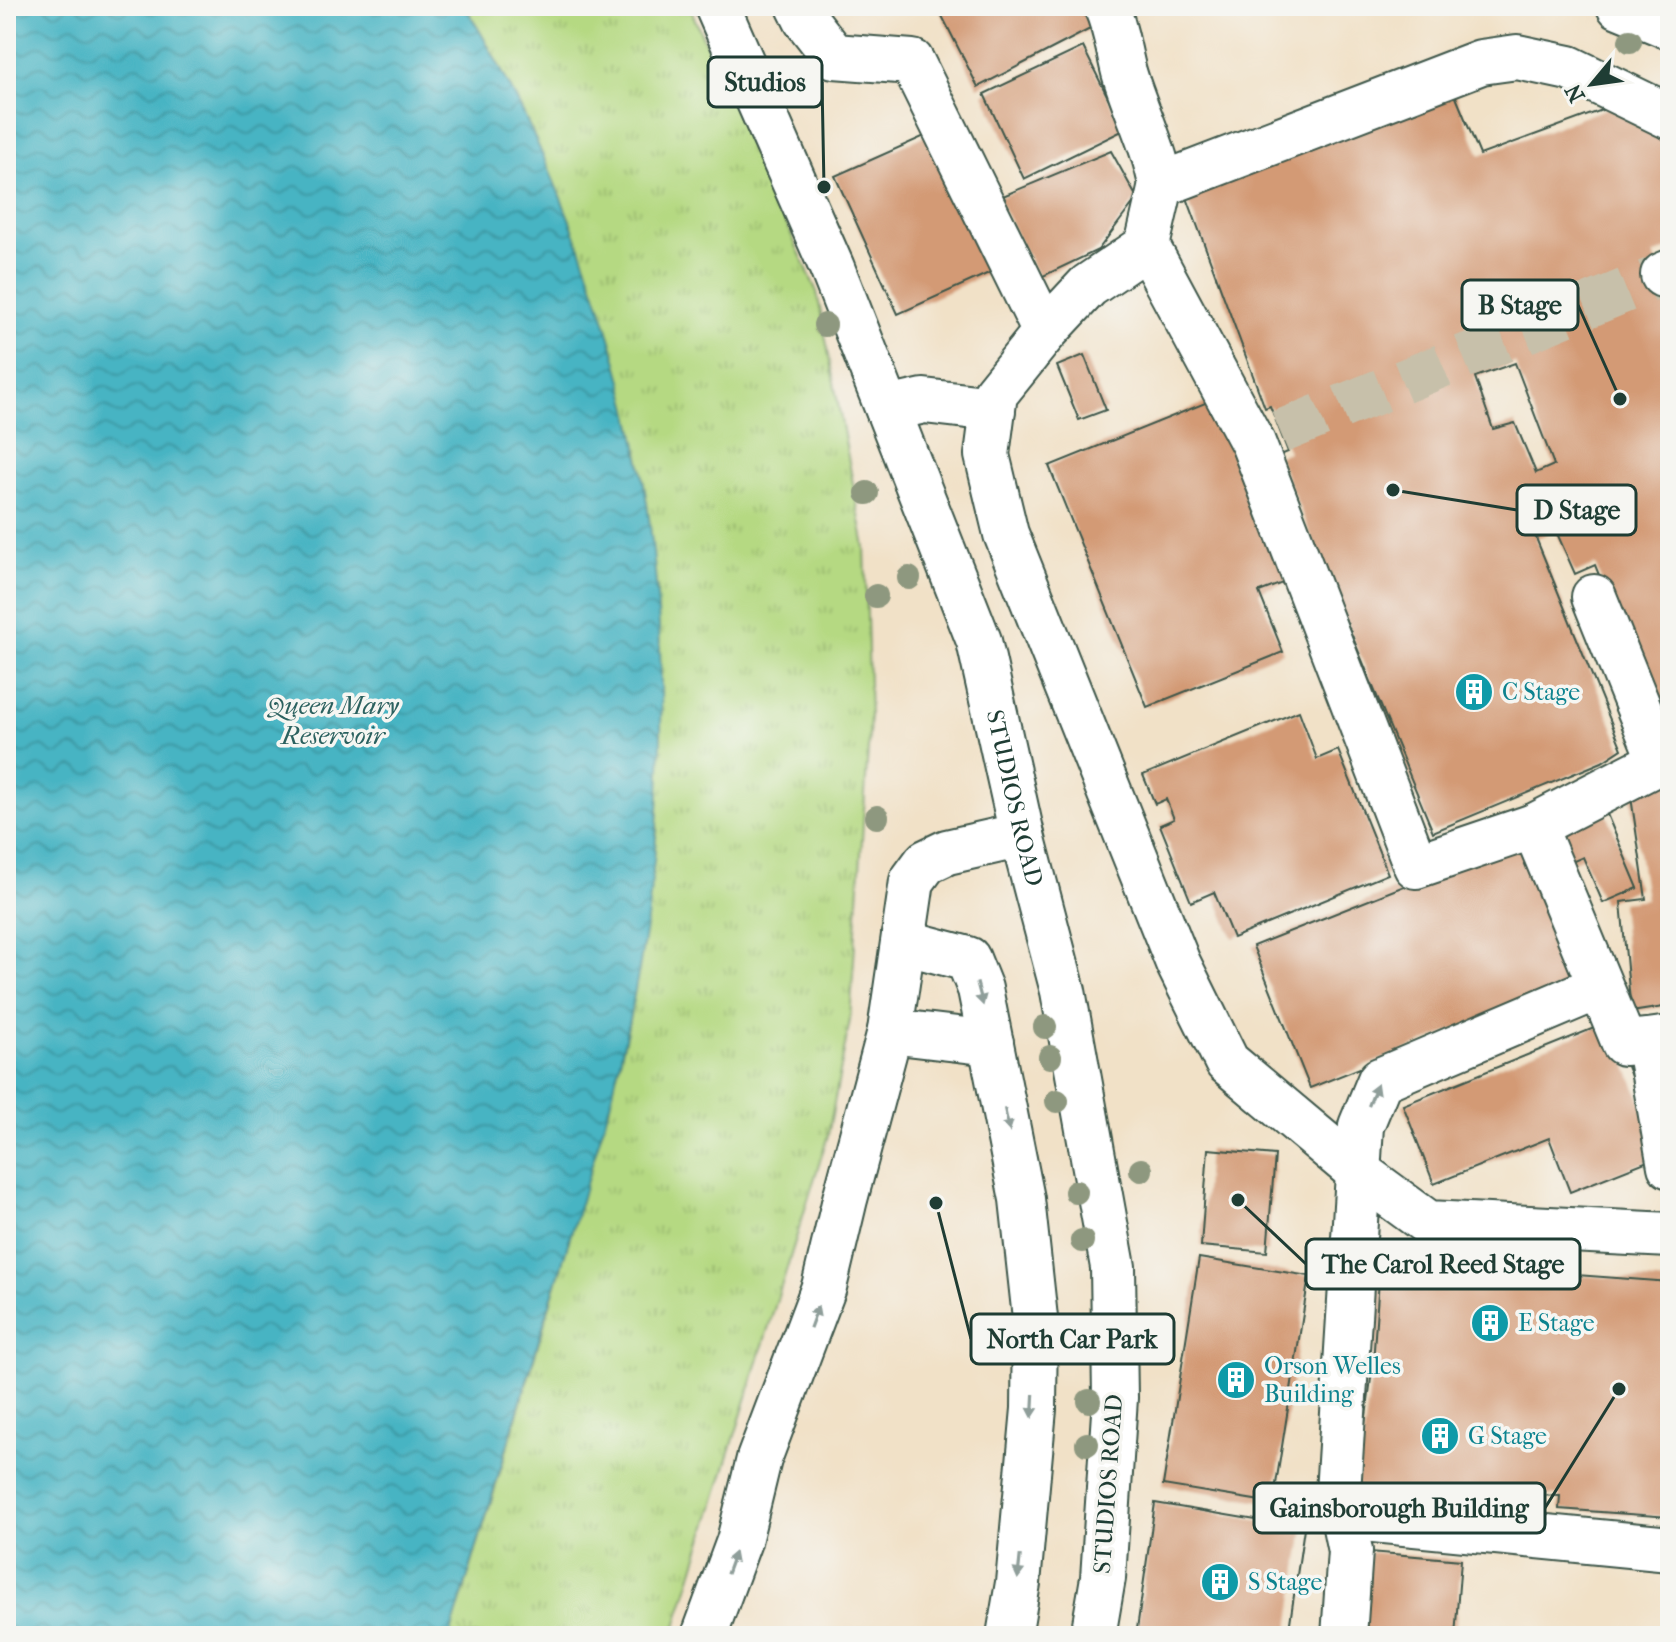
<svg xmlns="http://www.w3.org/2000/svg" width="1676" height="1642" viewBox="0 0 1676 1642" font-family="'IM FELL French Canon',serif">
  <defs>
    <pattern id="grass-tufts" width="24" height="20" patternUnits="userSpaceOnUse" patternTransform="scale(2)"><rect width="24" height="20" fill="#b5d982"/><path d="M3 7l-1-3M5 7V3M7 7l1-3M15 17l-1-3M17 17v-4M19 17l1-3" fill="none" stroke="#9bbb71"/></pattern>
    <pattern id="water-waves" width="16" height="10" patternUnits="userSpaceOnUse" patternTransform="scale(2)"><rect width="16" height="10" fill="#47b4c3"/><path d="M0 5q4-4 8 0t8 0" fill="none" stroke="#3b949f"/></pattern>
  </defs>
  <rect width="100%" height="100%" fill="#f6f6f2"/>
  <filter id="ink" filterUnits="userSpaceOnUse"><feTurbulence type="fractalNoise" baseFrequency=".0125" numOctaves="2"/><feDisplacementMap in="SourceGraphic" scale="16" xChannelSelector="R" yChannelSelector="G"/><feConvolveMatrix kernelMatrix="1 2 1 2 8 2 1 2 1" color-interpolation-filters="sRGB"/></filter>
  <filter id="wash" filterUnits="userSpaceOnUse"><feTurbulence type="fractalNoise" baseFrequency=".006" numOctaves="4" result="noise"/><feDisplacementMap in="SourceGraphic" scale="32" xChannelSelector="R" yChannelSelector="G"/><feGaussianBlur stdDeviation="1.8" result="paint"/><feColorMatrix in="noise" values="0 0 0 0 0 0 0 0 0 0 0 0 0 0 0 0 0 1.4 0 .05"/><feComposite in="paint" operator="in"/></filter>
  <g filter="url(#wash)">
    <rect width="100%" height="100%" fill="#f1e1c7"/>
    <path fill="url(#grass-tufts)" stroke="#6a8b5b" stroke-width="2" d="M465,6h224l128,286 48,255 5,172 -20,301 -22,115 -155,501h-223c46,-152 94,-304 136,-457 15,-54 34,-109 44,-164 32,-172 39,-335 17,-508 -7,-59 -23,-117 -40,-174 -35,-114 -80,-225 -142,-327z"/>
    <path fill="url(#water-waves)" stroke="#33787c" stroke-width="2" d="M6,6h459c88,146 157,329 182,497 18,127 19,266 3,393 -8,70 -24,139 -40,208l-160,532h-444z"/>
    <g id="blocks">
      <path fill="#d39a75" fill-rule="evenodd" d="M937,6h146l11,21 -116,60z
        M1083,47l41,83 -100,49 -40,-85z
        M1451,85l29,70 141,-52 49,24v121l-16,7 16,38v443l-5,2 -70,-173 -20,9 -19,-43 -20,7 86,211 -20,13 -169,70 -155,-376 10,-4 -18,-46 -5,2 -79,-213zM1515,363l39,102 -18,8 -21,-50 -22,6 -18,-52z
        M938,130l62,138 -102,46 -63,-138z
        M1111,151l26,47 -39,52 -59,28 -41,-80z
        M1084,355l22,55 -27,10 -22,-54z
        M1220,397l73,182 -34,13 24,60 -136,55 -98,-241z
        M1299,711l18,48 21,-9 50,124 -155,64 -19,-46 -23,10 -31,-77 14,-6 -8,-20 -11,5 -12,-29z
        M1670,769v237l-39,6 -10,-110 25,-3 -16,-109z
        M1606,812l32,76 -35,15 -20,-46 -16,7 -13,-32z
        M1530,836l57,141 -277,111 -57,-142z
        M1609,1022l54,133 -93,37 -21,-54 -115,46 -31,-79z
        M1208,1149l67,6 -8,97 -66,-6z
        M1381,1252l154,9 -1,14 43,4v-4l93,7v235l-111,-8 1,-13 -50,-2 -2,16 -152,-16 17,-131z
        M1199,1258l110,18 -36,227 -110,-18z
        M1155,1503l149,25 -16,108h-152z
        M1370,1552l91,8 -6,76h-93z"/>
    </g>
  </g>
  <g filter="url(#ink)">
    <use href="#blocks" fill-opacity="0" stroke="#3e564a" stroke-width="2"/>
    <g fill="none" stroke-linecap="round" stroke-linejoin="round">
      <path stroke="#c7c0aa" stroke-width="44" stroke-dasharray="44 22" stroke-linecap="butt" d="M1280,432l383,-157"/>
      <g stroke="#3e564a" stroke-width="48">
        <g id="minor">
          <path id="s1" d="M717,6l115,262 147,373 43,194 41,156 50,276 2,131 -12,180 -10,58"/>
          <path d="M799,6l7,14 28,36 78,6 133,270"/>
          <path d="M1106,6c10,22 12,43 18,66 11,38 30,73 37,113"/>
          <path d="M1619,6l51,21"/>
          <path d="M1670,117l-101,-49 -52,-11 -36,5 -320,123 -14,61 106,197 163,423 118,-40 117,-60 19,-5"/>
          <path d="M1147,246l-59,40 -43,46 -50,62 -8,61 19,79 172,429 49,99 130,109 71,52 242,12"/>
          <path d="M1663,275l7,-3"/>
          <path d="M888,409l36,-8 69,8"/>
          <path d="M1594,597l67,166"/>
          <path d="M1534,826l90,217 24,-2"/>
          <path d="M904,935l15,11 49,13 12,30 42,210 13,119 -1,91 -16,174 -9,53"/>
          <path d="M890,1031l101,12"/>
          <path d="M1670,1038l-22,3 22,125"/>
          <path d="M1343,1517l327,32"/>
          <path d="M704,1636l35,-95 20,-82 65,-172 21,-88 45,-168 22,-150 14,-19 21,-10 75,-17"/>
          <path d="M1344,1636l6,-85 -12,-58 23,-367 19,-46 219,-93"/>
        </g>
      </g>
      <use href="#minor" stroke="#fff" stroke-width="44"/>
    </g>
    <g fill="#8e987f">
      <circle cx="1630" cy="41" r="12"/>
      <circle cx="825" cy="325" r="12"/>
      <circle cx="867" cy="493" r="12"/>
      <circle cx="909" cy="578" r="12"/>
      <circle cx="876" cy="596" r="12"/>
      <circle cx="877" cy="817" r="12"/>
      <circle cx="1045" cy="1027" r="12"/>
      <circle cx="1050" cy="1057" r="12"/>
      <circle cx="1057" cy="1101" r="12"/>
      <circle cx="1141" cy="1170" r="12"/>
      <circle cx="1076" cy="1192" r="12"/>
      <circle cx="1082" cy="1241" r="12"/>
      <circle cx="1089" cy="1401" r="12"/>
      <circle cx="1087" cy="1444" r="12"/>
    </g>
    <defs><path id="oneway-solid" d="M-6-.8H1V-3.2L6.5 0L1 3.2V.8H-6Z" transform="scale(2)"/></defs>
    <g fill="#8f9e9a">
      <use href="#oneway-solid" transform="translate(980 994) rotate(75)"/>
      <use href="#oneway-solid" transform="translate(1373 1095) rotate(-68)"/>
      <use href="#oneway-solid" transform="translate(1007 1120) rotate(78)"/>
      <use href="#oneway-solid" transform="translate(814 1317) rotate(-70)"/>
      <use href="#oneway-solid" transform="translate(1033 1406) rotate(93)"/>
      <use href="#oneway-solid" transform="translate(731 1563) rotate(-70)"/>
      <use href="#oneway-solid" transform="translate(1019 1567) rotate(96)"/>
    </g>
  </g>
  <defs>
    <g id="building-disc" transform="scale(2)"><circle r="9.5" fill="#0f9aa8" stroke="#f6f6f2"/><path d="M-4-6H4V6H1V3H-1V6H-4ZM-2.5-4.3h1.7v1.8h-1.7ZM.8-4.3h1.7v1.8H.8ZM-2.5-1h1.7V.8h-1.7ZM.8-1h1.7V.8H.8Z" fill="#fff"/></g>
  </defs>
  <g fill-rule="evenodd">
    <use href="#building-disc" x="1474" y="692"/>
    <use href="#building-disc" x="1490" y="1323"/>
    <use href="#building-disc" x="1236" y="1380"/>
    <use href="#building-disc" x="1440" y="1436"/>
    <use href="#building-disc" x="1220" y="1582"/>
  </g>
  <g text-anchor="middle" stroke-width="7" stroke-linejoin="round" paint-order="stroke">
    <g font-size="24" fill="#0d838f" stroke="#f6f6f2" text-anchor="start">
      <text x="1502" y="700">C Stage</text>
      <text x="1518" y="1331">E Stage</text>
      <text x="1264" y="1374">Orson Welles<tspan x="1264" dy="28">Building</tspan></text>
      <text x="1468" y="1444">G Stage</text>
      <text x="1248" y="1590">S Stage</text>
    </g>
    <g font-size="24" fill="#1f3d34" stroke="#f6f6f2">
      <text dy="8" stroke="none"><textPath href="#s1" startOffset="848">STUDIOS ROAD</textPath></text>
      <text transform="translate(1108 1484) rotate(-86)" y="8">STUDIOS ROAD</text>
    </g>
    <g font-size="26" font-style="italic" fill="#2b615f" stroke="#f6f6f2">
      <text x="333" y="714">Queen Mary<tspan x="333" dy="30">Reservoir</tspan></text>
    </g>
  </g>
  <path fill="none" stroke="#1f3d34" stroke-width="3" d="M824 187L822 82M1620 399L1578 305M1393 490L1517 510M1238 1200L1306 1264M936 1203L971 1339M1619 1389L1545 1508"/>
  <g fill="#1f3d34" stroke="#f6f6f2" stroke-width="3">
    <circle cx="824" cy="187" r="8"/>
    <circle cx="1620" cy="399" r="8"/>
    <circle cx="1393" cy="490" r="8"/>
    <circle cx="1238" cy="1200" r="8"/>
    <circle cx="936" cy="1203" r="8"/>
    <circle cx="1619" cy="1389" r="8"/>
  </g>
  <g fill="#f6f6f2" stroke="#1f3d34" stroke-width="3">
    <rect x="708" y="57" width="114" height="50" rx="8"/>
    <rect x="1462" y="280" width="116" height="50" rx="8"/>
    <rect x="1517" y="485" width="119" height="50" rx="8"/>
    <rect x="1306" y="1239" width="274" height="50" rx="8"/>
    <rect x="971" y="1314" width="203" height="50" rx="8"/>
    <rect x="1254" y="1483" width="291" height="50" rx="8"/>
  </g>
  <g font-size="26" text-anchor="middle" font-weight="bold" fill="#1f3d34">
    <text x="765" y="91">Studios</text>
    <text x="1520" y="314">B Stage</text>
    <text x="1577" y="519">D Stage</text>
    <text x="1443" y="1273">The Carol Reed Stage</text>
    <text x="1072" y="1348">North Car Park</text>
    <text x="1399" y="1517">Gainsborough Building</text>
  </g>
  <rect width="1676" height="1642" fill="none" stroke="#f6f6f2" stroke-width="32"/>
  <g transform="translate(1592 84) rotate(241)" stroke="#f6f6f2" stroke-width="6" paint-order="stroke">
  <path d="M0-6L14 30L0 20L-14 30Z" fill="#1f3d34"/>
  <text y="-12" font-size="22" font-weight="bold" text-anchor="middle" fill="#1f3d34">N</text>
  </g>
</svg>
